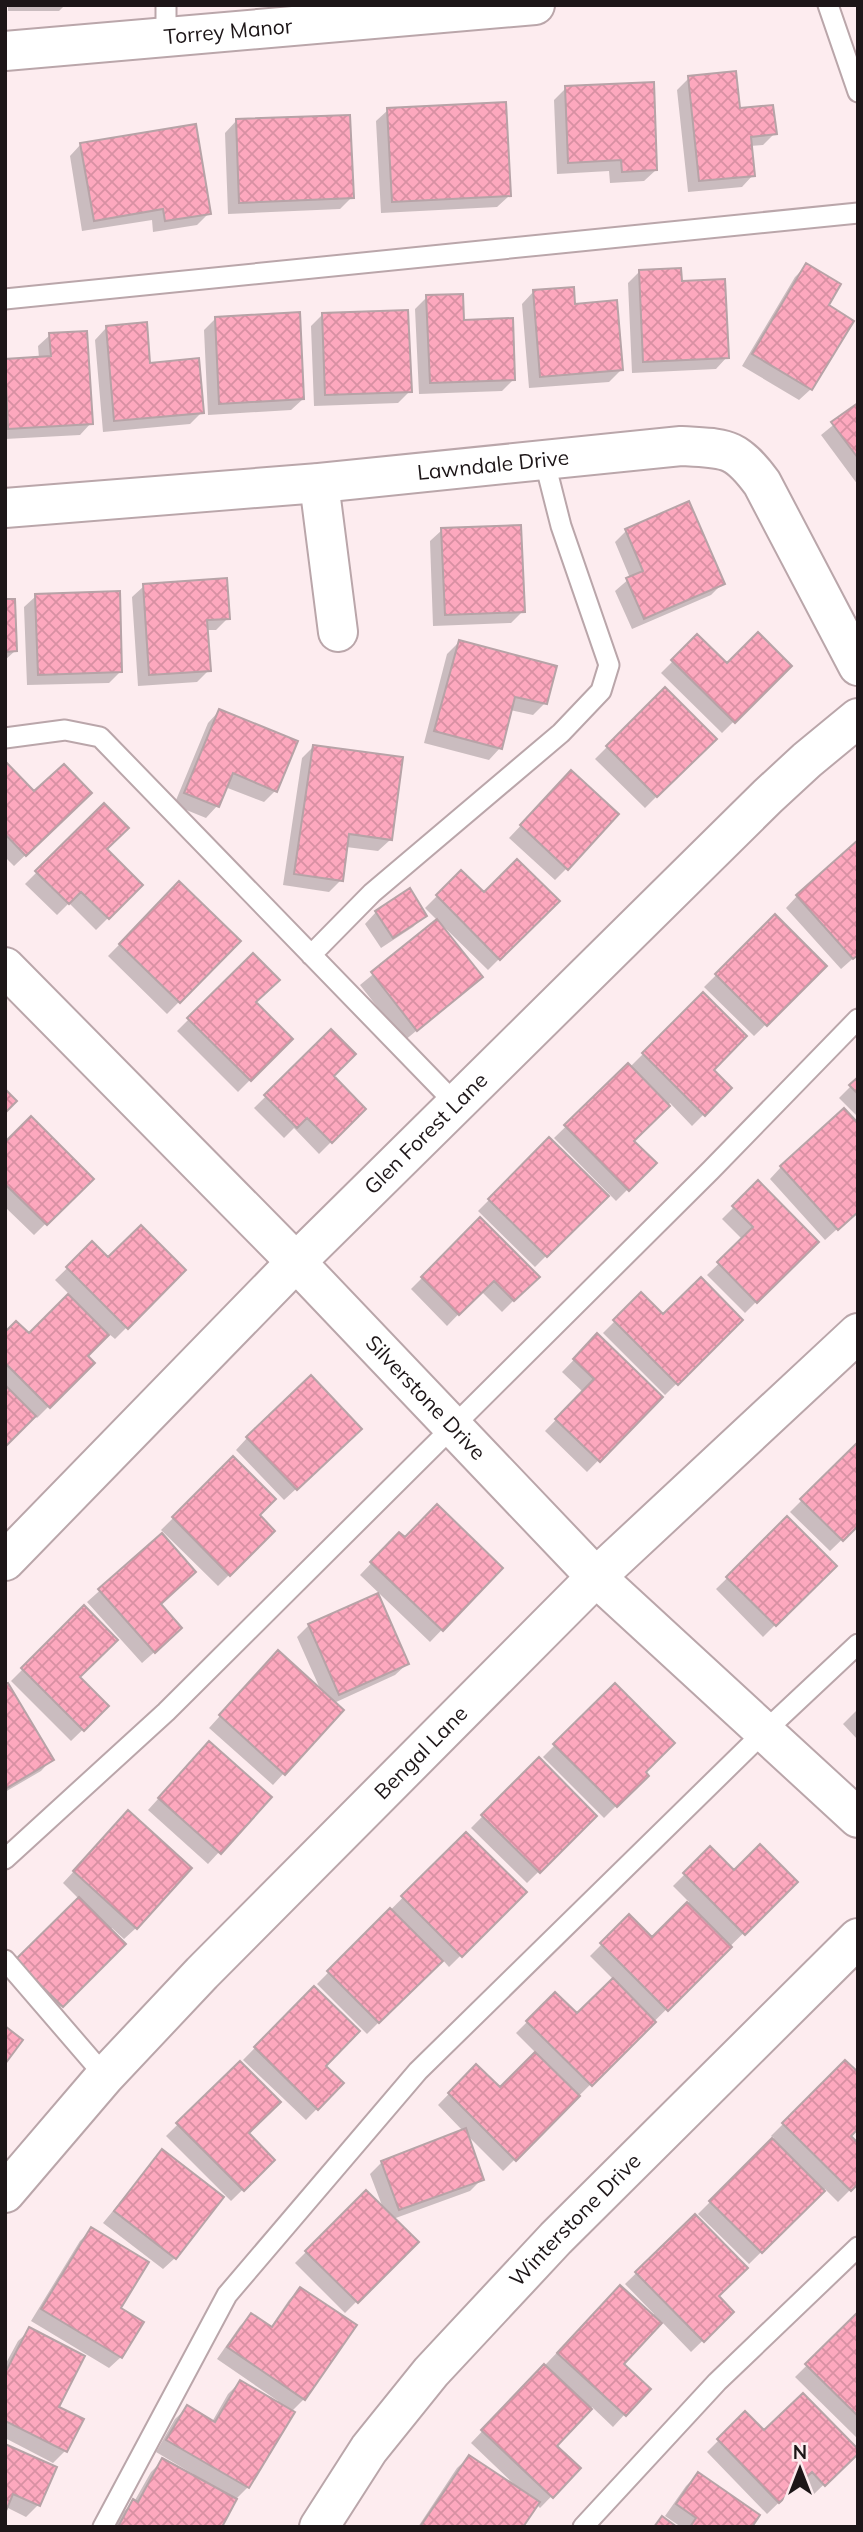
<svg xmlns="http://www.w3.org/2000/svg" width="863" height="2532" viewBox="0 0 863 2532" font-family="Mulish,sans-serif">
  <defs>
    <pattern id="building-cross-hatch" width="8" height="8" patternUnits="userSpaceOnUse" patternTransform="scale(1.75)"><rect width="8" height="8" fill="#fda8be"/><path d="M0 0l8 8M0 8l8-8" fill="none" stroke="#d890a3"/></pattern>
  </defs>
  <rect width="100%" height="100%" fill="#fdecef"/>
  <path fill="#0003" d="M8,5h57l-6,6h-51z
    M689,78l86,55 -12,12 -13,1 3,29 -11,12 -54,5 -11,-102z
    M566,88l90,82 -12,11 -34,2 -1,-12 -52,3 -3,-74z
    M388,110l121,86 -12,11 -116,6 -5,-92z
    M236,121l116,76 -12,12 -112,5 -3,-81z
    M81,144l128,69 -12,12 -44,7 -1,-12 -70,11 -12,-75z
    M807,265l19,41 -15,83 -12,11 -57,-34 53,-89z
    M639,272l41,11 47,74 -11,12 -84,4 -4,-90z
    M533,292l40,13 48,65 -12,12 -80,6 -7,-84z
    M427,297l87,82 -12,12 -83,3 -4,-85z
    M322,315l88,76 -12,12 -84,3 -3,-80z
    M215,319l88,80 -12,11 -83,5 -4,-85z
    M106,328l96,84 -12,12 -87,8 -8,-92z
    M50,335l41,88 -11,12 -75,4v-79l34,-2 -1,-12z
    M858,405v80l-37,-50z
    M442,530l81,81 -12,12 -78,3 -3,-85z
    M626,531l97,52 -12,12 -79,34 -17,-38 15,-13 -15,-36z
    M144,586l84,32 -12,12h-10l3,40 -12,12 -59,4 -6,-89z
    M36,596l85,75 -12,12 -82,2 -3,-78z
    M5,601l10,50 -10,9z
    M697,637l30,29h63l-68,67 -61,-60z
    M459,642l86,61 -12,12 -23,-5 -10,38 -11,12 -65,-17 23,-89z
    M665,689l49,50 -69,69 -50,-49z
    M219,711l56,80 -11,11 -39,-15 -8,19 -11,12 -32,-13 34,-82z
    M313,747l77,93 -12,11 -32,-4 -5,33 -12,12 -46,-7 19,-127z
    M5,763l29,31 56,-1 -76,73 -9,-9z
    M560,784l7,84 -12,12 -46,-42z
    M104,805l1,44 36,36 -45,45 -27,-27 -12,12 -32,-31z
    M461,872l23,22 73,7 -69,69 -46,-45 -2,1 41,51 -77,64 -44,-56 78,-64 -13,-13z
    M179,884l60,57 -72,73 -59,-58z
    M797,896l61,58 -17,15 -55,-61z
    M376,912l49,3 -12,12 -32,21 -16,-24z
    M775,917l50,49 -71,70 -50,-49z
    M253,955l1,48 37,36 -53,53 -61,-61z
    M703,994l8,76 19,18 -38,38 -22,-23 -38,38 22,22 -38,38 -62,-63 74,-72 2,1z
    M331,1032v44l33,33 -45,45 -25,-26 -10,10 -30,-30z
    M858,1079v38l-19,-19z
    M549,1140l57,56 -71,71 -57,-56z
    M5,1144l86,35 -57,56 -29,-28z
    M781,1167l77,43 -33,30 -55,-61z
    M758,1183l58,59 -71,71 -38,-38 36,-35 -21,-21z
    M480,1220l57,57 -35,35 -21,-21 -34,35 -36,-37z
    M92,1244l16,16 76,10 -69,69 -7,-6 -22,23 6,7 -55,55 -3,-3 -29,29v-110l24,2 41,-41 -15,-15z
    M641,1295l22,22 78,3 -76,75 -62,-62z
    M597,1336l63,61 -73,75 -42,-41 38,-39 -21,-20z
    M247,1438l101,3 -64,59 -48,-50z
    M858,1444v80l-28,27 -40,-39z
    M233,1459l24,56 16,16 -55,55 -57,-56z
    M787,1519l47,47 -71,71 -47,-48z
    M399,1534l6,6 96,28 -71,74 -70,-67z
    M161,1536l-2,69 9,35 -26,23 -55,-61z
    M84,1608l-6,69 29,29 -36,35 -60,-60z
    M309,1625l98,39 -12,11 -61,28 -50,70 -11,12 -64,-57 58,-64 54,27 -24,-54z
    M615,1685l31,91 -42,42 -61,-61z
    M5,1686l47,73 -11,12 -36,21z
    M858,1709v31l-15,-16z
    M198,1755l21,97 -11,12 -60,-54z
    M539,1759l56,57 -68,67 -56,-55z
    M117,1824l19,104 -12,11 -12,-11 -2,2 14,14 -74,73 -45,-44 74,-74 -16,-16z
    M466,1834l59,58 -76,75 -7,-8 -75,75 -50,-50z
    M710,1849l24,24 61,9 -292,289 -38,-38 17,46 -12,12 -77,28 23,23 -71,71 -50,-50 71,-71 17,16 -13,-34 12,-12 81,-31 -25,-26 38,-39 24,23 36,-36 -20,-20 39,-39 22,22 37,-36 -24,-24 39,-39 23,22 37,-37 -16,-16z
    M314,1988l10,78 18,17 -36,37 -63,-60z
    M845,2062l4,74 9,46 -20,20 -13,-13 -76,75 -51,-50 76,-76 -3,-2z
    M240,2063l7,70 26,27 -42,41 -65,-65z
    M162,2151l13,107 -12,11 -60,-46z
    M695,2216l21,81 16,15 -41,40 -30,-31 -40,44 27,24 -35,38 -21,-20 -37,39 24,22 -39,40 -4,-4 -15,23h-103l39,-59 12,-11 47,31 1,-1 -46,-44 137,-144 44,17 2,-2 -29,-30z
    M91,2230l27,79 3,48 -12,11 -78,-47 49,-80z
    M300,2289l4,110 -13,13 -43,75 -13,13 -15,27h-106l8,-14 12,-11 17,-30 11,-11 30,15 1,-2 -37,-22 19,-33 12,-11 25,14 16,-28 12,-12 36,21 2,-2 -61,-42 23,-33 12,-11 18,13 19,-28z
    M858,2315v124l-63,-62z
    M30,2330l27,77 24,13 -16,31 -12,12 -48,-25v-73l13,-24z
    M745,2414l18,19 95,18 -46,45 -13,-13 -32,31 -60,-62z
    M5,2446l33,59 -12,12 -20,-10z
    M698,2474l52,53h-69l-16,-11 21,-30z"/>
  <path fill="url(#building-cross-hatch)" stroke="#b7a3a7" stroke-width="2" d="M736,71l4,37 33,-3 4,29 -26,3 4,39 -56,5 -11,-105z
    M654,82l3,88 -35,2 -1,-12 -53,3 -3,-77z
    M506,102l5,94 -119,6 -5,-94z
    M350,115l4,83 -115,5 -3,-84z
    M196,124l15,90 -46,7 -2,-12 -69,12 -14,-78z
    M806,263l35,21 -12,21 25,16 -42,69 -60,-36z
    M681,268l1,13 43,-2 4,79 -86,4 -4,-92z
    M574,287l1,17 42,-4 6,70 -83,7 -7,-87z
    M463,294l1,26 49,-2 2,62 -85,3 -4,-88z
    M408,310l4,82 -87,3 -3,-82z
    M300,312l4,87 -85,5 -4,-87z
    M147,322l3,41 49,-5 5,55 -90,8 -8,-95z
    M87,331l6,93 -85,5 -3,-70 46,-3 -2,-23z
    M858,403v55l-27,-36z
    M689,501l36,83 -81,35 -18,-41 17,-7 -18,-42z
    M521,525l4,87 -80,3 -4,-87z
    M227,578l3,41 -23,1 4,51 -62,4 -6,-91z
    M120,591l2,81 -84,3 -3,-81z
    M5,599h10l2,52 -12,1z
    M758,632l34,34 -57,57 -64,-63 26,-26 30,29z
    M459,640l98,26 -10,38 -32,-7 -13,52 -68,-18z
    M665,687l52,52 -60,58 -51,-51z
    M219,709l79,32 -21,51 -44,-19 -14,34 -35,-14z
    M313,745l90,12 -11,83 -43,-6 -6,47 -49,-7z
    M5,761l29,30 30,-27 28,29 -66,63 -21,-22z
    M571,770l48,44 -51,56 -48,-45z
    M104,803l25,25 -22,21 36,36 -34,34 -28,-27 -12,12 -34,-33z
    M858,840v115l-5,4 -57,-64z
    M517,859l43,42 -60,59 -64,-65 25,-25 23,22z
    M179,881l62,60 -61,62 -61,-59z
    M410,888l17,28 -34,22 -18,-27z
    M775,914l52,52 -60,60 -52,-52z
    M437,919l46,58 -66,54 -46,-59z
    M253,953l27,27 -24,22 37,37 -42,42 -64,-63z
    M703,992l44,44 -33,34 18,18 -27,28 -63,-63z
    M331,1029l25,25 -22,22 32,33 -34,34 -25,-25 -10,10 -33,-33z
    M628,1063l42,43 -36,35 23,22 -28,28 -65,-66z
    M858,1077v17l-9,-9z
    M5,1089l12,12 -12,12z
    M844,1108l14,15v89l-20,18 -58,-64z
    M31,1116l63,63 -47,46 -42,-41v-42z
    M549,1137l60,59 -62,61 -59,-58z
    M758,1180l61,62 -62,61 -40,-41 36,-35 -21,-21z
    M480,1217l60,60 -26,24 -20,-20 -35,34 -38,-38z
    M141,1225l45,45 -58,59 -62,-62 26,-26 16,16z
    M701,1277l42,43 -65,65 -65,-65 28,-28 22,22z
    M68,1294l41,41 -21,21 7,7 -45,45 -45,-45v-31l11,-11 13,12z
    M597,1333l66,64 -63,65 -45,-43 39,-40 -21,-20z
    M311,1375l51,54 -65,61 -51,-53z
    M5,1385l31,31 -31,31z
    M858,1442v84l-15,15 -43,-42z
    M233,1456l43,43 -16,16 15,16 -45,45 -58,-59z
    M437,1504l66,64 -60,63 -73,-69 29,-30 6,5z
    M787,1516l50,50 -61,60 -50,-49z
    M162,1533l34,39 -35,32 21,24 -27,25 -57,-64z
    M378,1593l31,71 -70,31 -31,-71z
    M84,1605l34,35 -38,37 29,29 -25,25 -63,-63z
    M278,1650l66,60 -59,65 -66,-60z
    M8,1683l46,77 -49,29v-105z
    M615,1683l60,60 -29,29 3,4 -32,31 -64,-63z
    M209,1741l63,56 -51,57 -63,-56z
    M539,1757l58,59 -57,57 -59,-58z
    M128,1810l64,58 -55,61 -64,-58z
    M466,1832l61,60 -65,65 -61,-61z
    M760,1844l38,38 -53,53 -62,-62 27,-27 24,24z
    M79,1897l47,47 -63,63 -48,-47z
    M687,1902l45,45 -64,64 -68,-68 29,-29 23,23z
    M390,1908l53,53 -64,62 -52,-52z
    M613,1978l43,44 -64,64 -66,-65 29,-29 22,21z
    M314,1986l46,45 -34,35 18,17 -26,27 -64,-63z
    M5,2026l18,14 -18,24z
    M535,2052l45,44 -64,65 -68,-68 28,-29 24,23z
    M845,2060l13,12v57l-7,7 7,7v41l-7,7 -69,-68z
    M240,2061l41,41 -32,31 26,27 -31,31 -68,-68z
    M466,2128l18,52 -85,30 -18,-49z
    M772,2138l53,53 -63,62 -53,-52z
    M162,2149l62,48 -48,62 -62,-48z
    M366,2190l53,52 -61,61 -53,-52z
    M695,2214l53,54 -29,28 15,16 -30,30 -69,-70z
    M91,2227l58,35 -28,46 23,14 -22,36 -81,-49z
    M620,2285l42,38 -38,41 27,25 -25,27 -69,-63z
    M300,2287l57,38 -52,75 -78,-53 24,-34 21,14z
    M858,2312v104l-53,-52z
    M29,2327l56,29 -26,51 25,12 -17,33 -62,-31v-48z
    M544,2364l48,45 -35,37 24,22 -28,30 -72,-68z
    M240,2380l55,32 -46,76 -83,-48 21,-35 28,17z
    M803,2393l55,56v5l-33,32 -13,-14 -33,31 -62,-64 28,-28 19,19z
    M5,2444l52,23 -17,39 -27,-12 -8,19z
    M469,2455l71,47 -17,25h-103z
    M162,2458l75,41 -15,28h-104l15,-28 5,3z
    M698,2472l62,43 -8,12h-62l6,-9 -20,-14z
    M662,2516l15,11h-23z"/>
  <g fill="none" stroke-linecap="round" stroke-linejoin="round">
    <g stroke="#baa6aa" stroke-width="23">
      <path id="service" d="M828,5l30,87
        M166,37v-32
        M5,299l853,-86
        M5,738l60,-8 35,7 356,367
        M311,955l61,-62 189,-160 40,-42 8,-26 -48,-139 -17,-67
        M5,1859l161,-147 545,-542 147,-151
        M5,1960l100,116
        M103,2527l124,-232 191,-224 346,-339 94,-88
        M583,2527l134,-145 141,-135"/>
    </g>
    <g stroke="#baa6aa" stroke-width="42">
      <g id="minor">
        <path id="s1" d="M5,51l530,-46"/>
        <path d="M319,483l19,149"/>
        <path id="s2" d="M5,508l314,-25 362,-37c44,3 53,-1 81,37l96,183"/>
        <path id="s3" d="M5,1561l291,-299 472,-466 39,-36 51,-42"/>
        <path id="s4" d="M5,2193l100,-117 97,-103 394,-396 262,-244"/>
        <path id="s5" d="M319,2527l50,-78 62,-77 125,-134 302,-300"/>
      </g>
    </g>
    <g stroke="#baa6aa" stroke-width="42">
      <g id="tertiary">
        <path id="s6" d="M5,967l291,295 300,315 262,241"/>
      </g>
    </g>
    <use href="#service" stroke="#fff" stroke-width="19"/>
    <use href="#minor" stroke="#fff" stroke-width="38"/>
    <use href="#tertiary" stroke="#fff" stroke-width="38"/>
  </g>
  <g text-anchor="middle" stroke-width="5" stroke-linejoin="round" paint-order="stroke">
    <g font-size="21" fill="#1d1618" stroke="#fdecef">
      <text dy="7" stroke="none"><textPath href="#s1" startOffset="224">Torrey Manor</textPath></text>
      <text dy="7" stroke="none"><textPath href="#s2" startOffset="490">Lawndale Drive</textPath></text>
      <text dy="7" stroke="none"><textPath href="#s3" startOffset="600">Glen Forest Lane</textPath></text>
      <text dy="7" stroke="none"><textPath href="#s6" startOffset="602">Silverstone Drive</textPath></text>
      <text dy="7" stroke="none"><textPath href="#s4" startOffset="606">Bengal Lane</textPath></text>
      <text dy="7" stroke="none"><textPath href="#s5" startOffset="401">Winterstone Drive</textPath></text>
    </g>
  </g>
  <rect width="863" height="2532" fill="none" stroke="#1d1618" stroke-width="14"/>
  <g transform="translate(800 2469)" stroke="#fdecef" stroke-width="5" paint-order="stroke">
  <path d="M0-5L12 26L0 18L-12 26Z" fill="#1d1618"/>
  <text y="-10" font-size="19" font-weight="bold" text-anchor="middle" fill="#1d1618">N</text>
  </g>
</svg>
